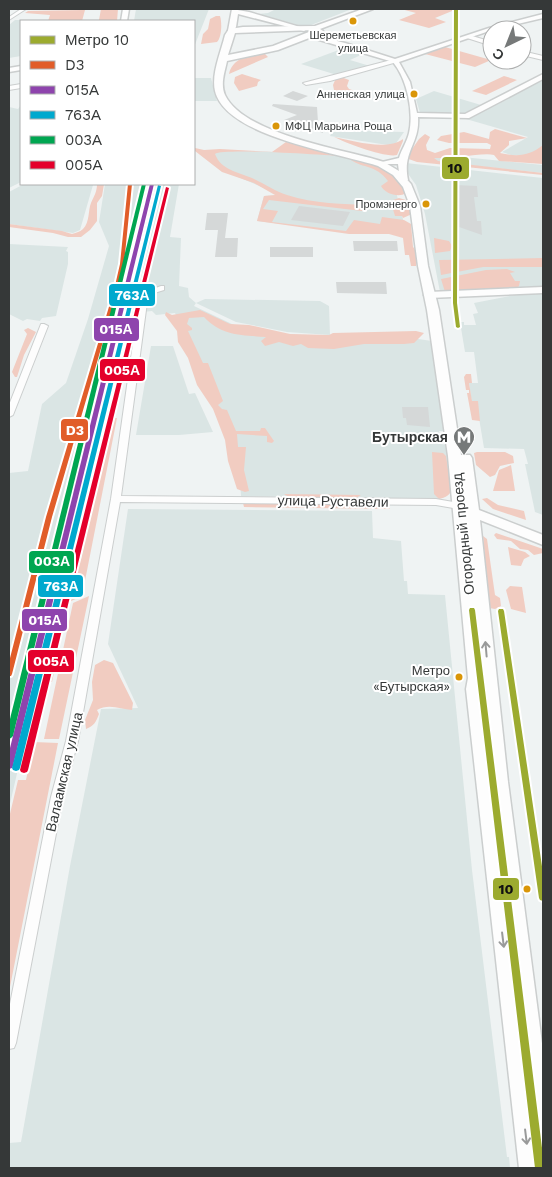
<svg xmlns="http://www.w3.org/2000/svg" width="552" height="1177" viewBox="0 0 552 1177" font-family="'Work Sans',sans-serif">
  <rect width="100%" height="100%" fill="#eff3f3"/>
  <path fill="#dae5e4" d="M136,9h73l-15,38v-26h-60z
    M276,9h76l-46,18 -48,-13 10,-1z
    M15,20h15l-9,1v35l-12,2v-33z
    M344,48l19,6 -13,6 20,6 -33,9 -36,-11z
    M195,78h16l6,23h-23z
    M543,80v78l-32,-3 -9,-3 26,-15 -62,-18z
    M434,91l47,14 -18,10 -43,-2 -4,-14z
    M21,105v77l-12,6v-81l9,2z
    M334,129l27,2 43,1 -10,14 -64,-10z
    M210,150l102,3 38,4 42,19 14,55 -50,2 -99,-12 7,-25 17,-1 -62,-26z
    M412,152l131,13v8l-134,-14 -1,-6z
    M406,163l137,15v110l-97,5 -6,-1 -15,-78 -9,-29 -10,-14z
    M24,184l69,1 -13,45 -7,3 -64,-9v-32z
    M105,184h74l-9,53 11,1 -2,48 9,2 1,9 7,6 9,-4 115,2 9,5 1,29 -43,-3 -25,-5 -26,-5 -40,-19 -2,3 40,19 40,9 137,4 21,3 4,40 5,13 5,37h-7l2,13 6,1 4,47 -6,5 -7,2 -197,-3 -2,-29 -19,-55 -45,-99 -19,2 -4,-4 -19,2 -15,48 5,1 -42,197 -18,-1 -3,21h2l-19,84 -6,23 -3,1 -13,51 4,1 -16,69v-335l19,-2 14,-67 24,-21 22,-64 21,-73 -10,-24z
    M9,244l59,3 -2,4 2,1v12l-12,52 -14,2 -2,3 -13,-2 -4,2 -14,-7z
    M543,293v222l-8,-3 -10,-48h3l-4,-15 -40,-1 -5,-30 -5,-1 -5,-34h9l-4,-31h-9l-5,-30h4v3h12l-3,-11 5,-1 -4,-10 46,-9z
    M151,346h22l16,48 6,-1 18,39 -34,3h-43z
    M128,509l244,2 1,27 28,3 3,40h3l1,13 37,1 27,275 35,287h2l1,11h-501v-25l12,-1 49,-276 31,-157 37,-1 -30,-64z"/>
  <path fill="#f1ccc1" d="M101,9h17l-1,12h-29l11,-1z
    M401,9h56l-22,9 11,4 -17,6 -30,-8 17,-7z
    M85,10l-3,11h-34l2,-6 -25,-2 3,-2z
    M216,16h4c2,6 2,21 -3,26l-16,2 2,-10 5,-5 2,-10z
    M445,47l46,13 -16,7 -50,-13z
    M264,53l4,4 -39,17c4,-17 21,-19 35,-21z
    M242,74l19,6 -3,2 -1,4 -18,5 -5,-8 1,-6z
    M504,76l13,4 -31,15 -14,-4z
    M341,77l8,3 -2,6 2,3 18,6 -3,5h-28l-3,-15 3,-7z
    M495,129l32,9 -18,3v4l-9,8c18,4 29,3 43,-8v19l-44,-3 -5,-6c-8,-2 -21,1 -31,1v2h-29l4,3 105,12v2l-126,-13 -11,-4 13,-19 6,-5 5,3 -4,8 1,5 8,3 15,-5 40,1 1,-4 -4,-2h-38l-12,-3 4,-4 23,-4 25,7 1,-7z
    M334,137c19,4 53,14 69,2v2l-6,14c-12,3 -51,-12 -63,-18z
    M286,142l64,15c-18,-2 -127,-9 -135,-3 6,16 23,18 37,24 11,5 23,13 35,17 28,9 55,9 85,10l2,-3h14l-1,4 -5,2h-17l-3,3 -93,-11 -6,9 15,2 -6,11 74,9 8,-11 26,4 2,-7 22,3 7,4 2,23 3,3 1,12 -1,4h-5l-2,-11h-4l-2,-17 -14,-4h-40l-92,-13 7,-25 11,-1 -21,-12 -32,-11 -27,-21v-3l9,2 16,-1 52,3z
    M353,158c21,6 46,11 53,35 -7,5 -21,1 -25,-7l7,-5c-13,-17 -24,-12 -37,-21z
    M97,184h7l-2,12 -5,7v18l-7,9 -9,7h-13l-15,-4 -44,-6v-3l53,7 10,3c3,-1 8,-2 11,-5 7,-7 5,-19 8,-26 3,-7 6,-11 6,-19z
    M399,198l7,2 4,3 2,11 -9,4 -1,-2h-7l-3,-10 1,-6z
    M434,238l15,3 3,5 -2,5 -15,2z
    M543,258v9h-60l-42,8 -2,-15z
    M507,269l8,3 -5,1 5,8h5l-1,5 -3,3 -71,3 -4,-13 45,-9z
    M200,310l30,14 19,1 41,9 39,1 4,-2 83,-2 8,2 -10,10 -10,1h-40l-30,5 -26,-1 -7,-4 -8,2 -14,-4 -14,4 -4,-5 5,-4c-25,-2 -44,-1 -62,-20l-15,1 -2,6 5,4v2l-4,1 15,32h5l15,38 -5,4 4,4 5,1 9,21h24l1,-3h4l9,13 -2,2 -5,-1v-6l-30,-2 1,13h8l-2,23 5,21 -4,1 -8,-3 -9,-28 -3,-21 -12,-31 -16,-24 -9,-27 -10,-16 -1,-11 -12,-16 1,-3 6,3z
    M28,328l8,4 -12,23 -7,22h-2l-3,-5 15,-38 -3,-4z
    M466,374h5l1,9h-3l3,18h6l2,20 -8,-1 -5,-27h2v-3h-3l-2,-13z
    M111,418h6l-35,178 -13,6 -17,80h-6l4,-19h-7l19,-83 -2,-1 3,-21 18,1z
    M432,452l11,1 3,3 5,35c-2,5 -7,7 -12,8l-5,-5z
    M477,452h28l8,4 1,7 -14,3 -5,9 -5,2 -14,-12 -2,-12z
    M511,465l4,26h-22l6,-21z
    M284,494l77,1 -5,3 -67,-1z
    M487,498l11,7 26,6 2,9 -33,-11 -11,-10z
    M243,503l143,2 4,4 -146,-2z
    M496,533l47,16v4l-9,2 -6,-5 -8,-1 -9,-8 -14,-2 -3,-4z
    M483,536l4,3 8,56 5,3 1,8 -6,3 -6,-1z
    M508,547l17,5 5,4 -6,3 -3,7 -10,-1z
    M510,586l12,1 4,26 -15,-4 -5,-19z
    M89,596l-30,143h-15l29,-136z
    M104,660l9,3 20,40 -1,7c-11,-1 -24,-7 -35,0l2,4c-3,8 -5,12 -13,15l-1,-9 8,-20 -1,-18 3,-17z
    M34,742l24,1 -49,249v-174l9,-38h8z"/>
  <path fill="#d5d8d8" d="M293,91l15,5 -11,5 -14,-5z
    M273,104l44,3 1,15 4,1 1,10 -39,-13 13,-5 -25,-9z
    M455,185l22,1 1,11h-4l3,24h4l1,14 -23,-8z
    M299,206l51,6 -7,14 -52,-6z
    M207,213h21l-3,25h13l-1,19h-22l3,-27h-13z
    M353,241h44l1,10h-44z
    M270,247h43v10h-43z
    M336,282h50l1,12 -50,-1z
    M402,407h26l2,20 -23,-2 -1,-7h-3z"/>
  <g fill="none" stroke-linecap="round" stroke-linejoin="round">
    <g stroke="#cbcece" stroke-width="2">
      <path id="minor" d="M21,9h5l-17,11v-3z
        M354,9h7l5,2 -2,1z
        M469,35l23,7v4l-25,-8z
        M522,51l21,5v4l-21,-5z
        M395,59l2,1v2l-67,19 -24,4 -3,-2z
        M21,84v4l-12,2v-4z
        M161,286h3v4l-16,5 -27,201 315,3 23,4 5,3 -5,3 -23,-4 -316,-3 -42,239 -15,56 -47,246 -2,5 -5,1v-40l42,-212 15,-56 45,-242 29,-205z
        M41,324h3l4,2 -35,89 -4,2v-12z"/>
    </g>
    <g stroke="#cbcece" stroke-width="3">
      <path id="tertiary" d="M123,9h6l-2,12h-6z
        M232,9l17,3 58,17 -3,2 -66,-17 -2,13 -5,9h-4z
        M543,14v4l-51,12 -93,32 11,20 7,31 48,1 78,-40v5l-74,39 -51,-1c2,27 -16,34 -10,63l-4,2 -4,-2 -2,-16h-12l-4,-2 17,-4c2,-8 8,-16 10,-25 5,-21 -2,-54 -16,-71l-87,-26 3,-2 36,9 50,16 94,-31z
        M21,66v4l-12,2v-4z
        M543,287v6l-114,5 -5,-3 5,-3z"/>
    </g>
    <g stroke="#cbcece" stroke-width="3">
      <path id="secondary" d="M363,9h10l-53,20 3,2 -1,2 -44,17 -51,11c-2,10 -7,23 -2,34 19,40 119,54 159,67l15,9 12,13 9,22 8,60 11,44 22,145h9l2,3 7,52 64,25v10l-63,-25 28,262 35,269v93l-5,-2 3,26h-22l-53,-479 2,-11 -20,-222 -21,-146 -9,-44 -8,-60 -7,-19 -10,-12 -15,-9c-39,-13 -152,-29 -163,-75 -4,-17 6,-39 10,-56l4,-6 14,-2 72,-1zM314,30l-41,16 -45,9 7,-22z"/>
    </g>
    <use href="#minor" fill="#fdfdfd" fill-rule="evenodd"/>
    <use href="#tertiary" fill="#fdfdfd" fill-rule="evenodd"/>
    <use href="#secondary" fill="#fdfdfd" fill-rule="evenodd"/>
    <g stroke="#fff" stroke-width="4">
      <path id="rail-1" d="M128,184h4l-8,80 -6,26 -66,227 -40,157 -1,2h-2v-14l37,-145 68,-227 6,-26z"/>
    </g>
    <g stroke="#fff" stroke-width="4">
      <path id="rail-2" d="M150,184h4l-141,582 -1,2 -3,1v-17z"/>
    </g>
    <g stroke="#fff" stroke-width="4">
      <path id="rail-3" d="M158,185l3,1 -141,582 -1,2 -3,1 -3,-1 -1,-2z"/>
    </g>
    <g stroke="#fff" stroke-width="4">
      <path id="rail-4" d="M142,184h4l-133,552 -2,2 -2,1v-16z"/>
    </g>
    <g stroke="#fff" stroke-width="4">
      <path id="rail-5" d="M166,187l3,1 -141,582 -1,2 -3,1 -3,-1 -1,-2z"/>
    </g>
    <use href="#rail-1" fill="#e15d29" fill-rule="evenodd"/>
    <use href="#rail-2" fill="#8e44ad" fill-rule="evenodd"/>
    <use href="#rail-3" fill="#00a9ce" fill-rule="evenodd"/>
    <use href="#rail-4" fill="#00a651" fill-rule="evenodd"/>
    <use href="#rail-5" fill="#e4002b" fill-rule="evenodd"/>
    <g stroke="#fff" stroke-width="4">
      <path id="metro-1" d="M454,9h4l-1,294 3,24 -2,1 -2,-1 -3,-24z
        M470,608h4l1,2 68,546v12h-8l-66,-558z
        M499,609h4l1,2 39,262v28l-3,-1 -1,-2 -41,-287z"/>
    </g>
    <use href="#metro-1" fill="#9cab2f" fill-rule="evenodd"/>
  </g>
  <defs><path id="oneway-shaft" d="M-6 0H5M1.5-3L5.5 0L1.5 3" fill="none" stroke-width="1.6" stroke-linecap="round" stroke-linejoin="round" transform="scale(1.25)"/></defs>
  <g stroke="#999a9a">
    <use href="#oneway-shaft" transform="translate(486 649) rotate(-95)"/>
    <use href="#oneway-shaft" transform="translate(503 940) rotate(83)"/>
    <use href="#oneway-shaft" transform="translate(526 1137) rotate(83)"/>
  </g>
  <defs>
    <g id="metro-pin" transform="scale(1.125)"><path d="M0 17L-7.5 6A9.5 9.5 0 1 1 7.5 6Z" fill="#767979" stroke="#fff"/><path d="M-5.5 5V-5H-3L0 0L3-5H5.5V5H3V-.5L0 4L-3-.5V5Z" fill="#fff"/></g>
  </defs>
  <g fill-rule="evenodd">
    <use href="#metro-pin" x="464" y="437"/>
  </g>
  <g fill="#da9608" stroke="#fff" stroke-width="2">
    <circle cx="353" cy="21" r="4.5"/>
    <circle cx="414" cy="94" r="4.5"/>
    <circle cx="276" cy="126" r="4.5"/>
    <circle cx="426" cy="204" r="4.5"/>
    <circle cx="459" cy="677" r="4.5"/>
    <circle cx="527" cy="889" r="4.5"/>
  </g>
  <g text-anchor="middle" stroke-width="4" stroke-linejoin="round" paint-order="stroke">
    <g font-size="11" fill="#353838" stroke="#fff" text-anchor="end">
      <text x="353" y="39" text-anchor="middle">Шереметьевская<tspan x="353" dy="13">улица</tspan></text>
      <text x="405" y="98">Анненская улица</text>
      <text x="285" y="130" text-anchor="start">МФЦ Марьина Роща</text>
      <text x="417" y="208">Промэнерго</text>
    </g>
    <g font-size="13" fill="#353838" stroke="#fff" text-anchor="end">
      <text x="450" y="675">Метро<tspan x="450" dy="16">«Бутырская»</tspan></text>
    </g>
    <g font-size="14" font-weight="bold" fill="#353838" stroke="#fff" text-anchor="end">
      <text x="448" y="442">Бутырская</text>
    </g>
    <g font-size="14" fill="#353838" stroke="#fff">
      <text transform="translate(333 501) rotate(1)" y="5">улица Руставели</text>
      <text transform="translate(463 534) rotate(-96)" y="5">Огородный проезд</text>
      <text transform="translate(64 772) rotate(-77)" y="5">Валаамская улица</text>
    </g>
  </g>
  <g stroke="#fff" stroke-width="2">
    <rect x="441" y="156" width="29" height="24" rx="5" fill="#9cab2f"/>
    <rect x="108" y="283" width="48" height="24" rx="5" fill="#00a9ce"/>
    <rect x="93" y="317" width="47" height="25" rx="5" fill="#8e44ad"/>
    <rect x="99" y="358" width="47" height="24" rx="5" fill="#e4002b"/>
    <rect x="60" y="418" width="29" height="24" rx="5" fill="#e15d29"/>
    <rect x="28" y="550" width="47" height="24" rx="5" fill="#00a651"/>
    <rect x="37" y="574" width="47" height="24" rx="5" fill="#00a9ce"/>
    <rect x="21" y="608" width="47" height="24" rx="5" fill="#8e44ad"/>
    <rect x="27" y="649" width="48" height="24" rx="5" fill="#e4002b"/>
    <rect x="492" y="877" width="28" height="24" rx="5" fill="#9cab2f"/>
  </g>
  <g font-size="14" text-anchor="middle" font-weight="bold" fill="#fff">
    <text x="132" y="300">763А</text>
    <text x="116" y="334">015А</text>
    <text x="122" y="375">005А</text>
    <text x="75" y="435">D3</text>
    <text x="52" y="566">003А</text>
    <text x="61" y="591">763А</text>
    <text x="45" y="625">015А</text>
    <text x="51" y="666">005А</text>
  </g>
  <g font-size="14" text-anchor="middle" font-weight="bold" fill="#111">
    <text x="455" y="173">10</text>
    <text x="506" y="894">10</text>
  </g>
  <rect width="552" height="1177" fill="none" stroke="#353838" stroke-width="20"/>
  <rect x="20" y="20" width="175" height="165" fill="#ffffff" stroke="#aeafaf"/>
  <rect x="30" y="36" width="25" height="8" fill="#9cab2f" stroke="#aeafaf"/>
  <text x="65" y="45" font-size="15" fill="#353838">Метро 10</text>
  <rect x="30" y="61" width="25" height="8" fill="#e15d29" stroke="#aeafaf"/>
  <text x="65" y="70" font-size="15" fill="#353838">D3</text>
  <rect x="30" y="86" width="25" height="8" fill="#8e44ad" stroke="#aeafaf"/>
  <text x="65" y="95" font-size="15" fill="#353838">015А</text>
  <rect x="30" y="111" width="25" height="8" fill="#00a9ce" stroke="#aeafaf"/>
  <text x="65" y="120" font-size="15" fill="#353838">763А</text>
  <rect x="30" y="136" width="25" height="8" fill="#00a651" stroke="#aeafaf"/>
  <text x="65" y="145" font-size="15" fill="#353838">003А</text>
  <rect x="30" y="161" width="25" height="8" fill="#e4002b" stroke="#aeafaf"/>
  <text x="65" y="170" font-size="15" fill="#353838">005А</text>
  <g transform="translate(507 45) rotate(223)"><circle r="24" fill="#ffffff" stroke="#aeafaf"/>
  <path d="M0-4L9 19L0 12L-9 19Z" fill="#767979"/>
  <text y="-8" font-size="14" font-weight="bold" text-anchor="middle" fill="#353838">С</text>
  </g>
</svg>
